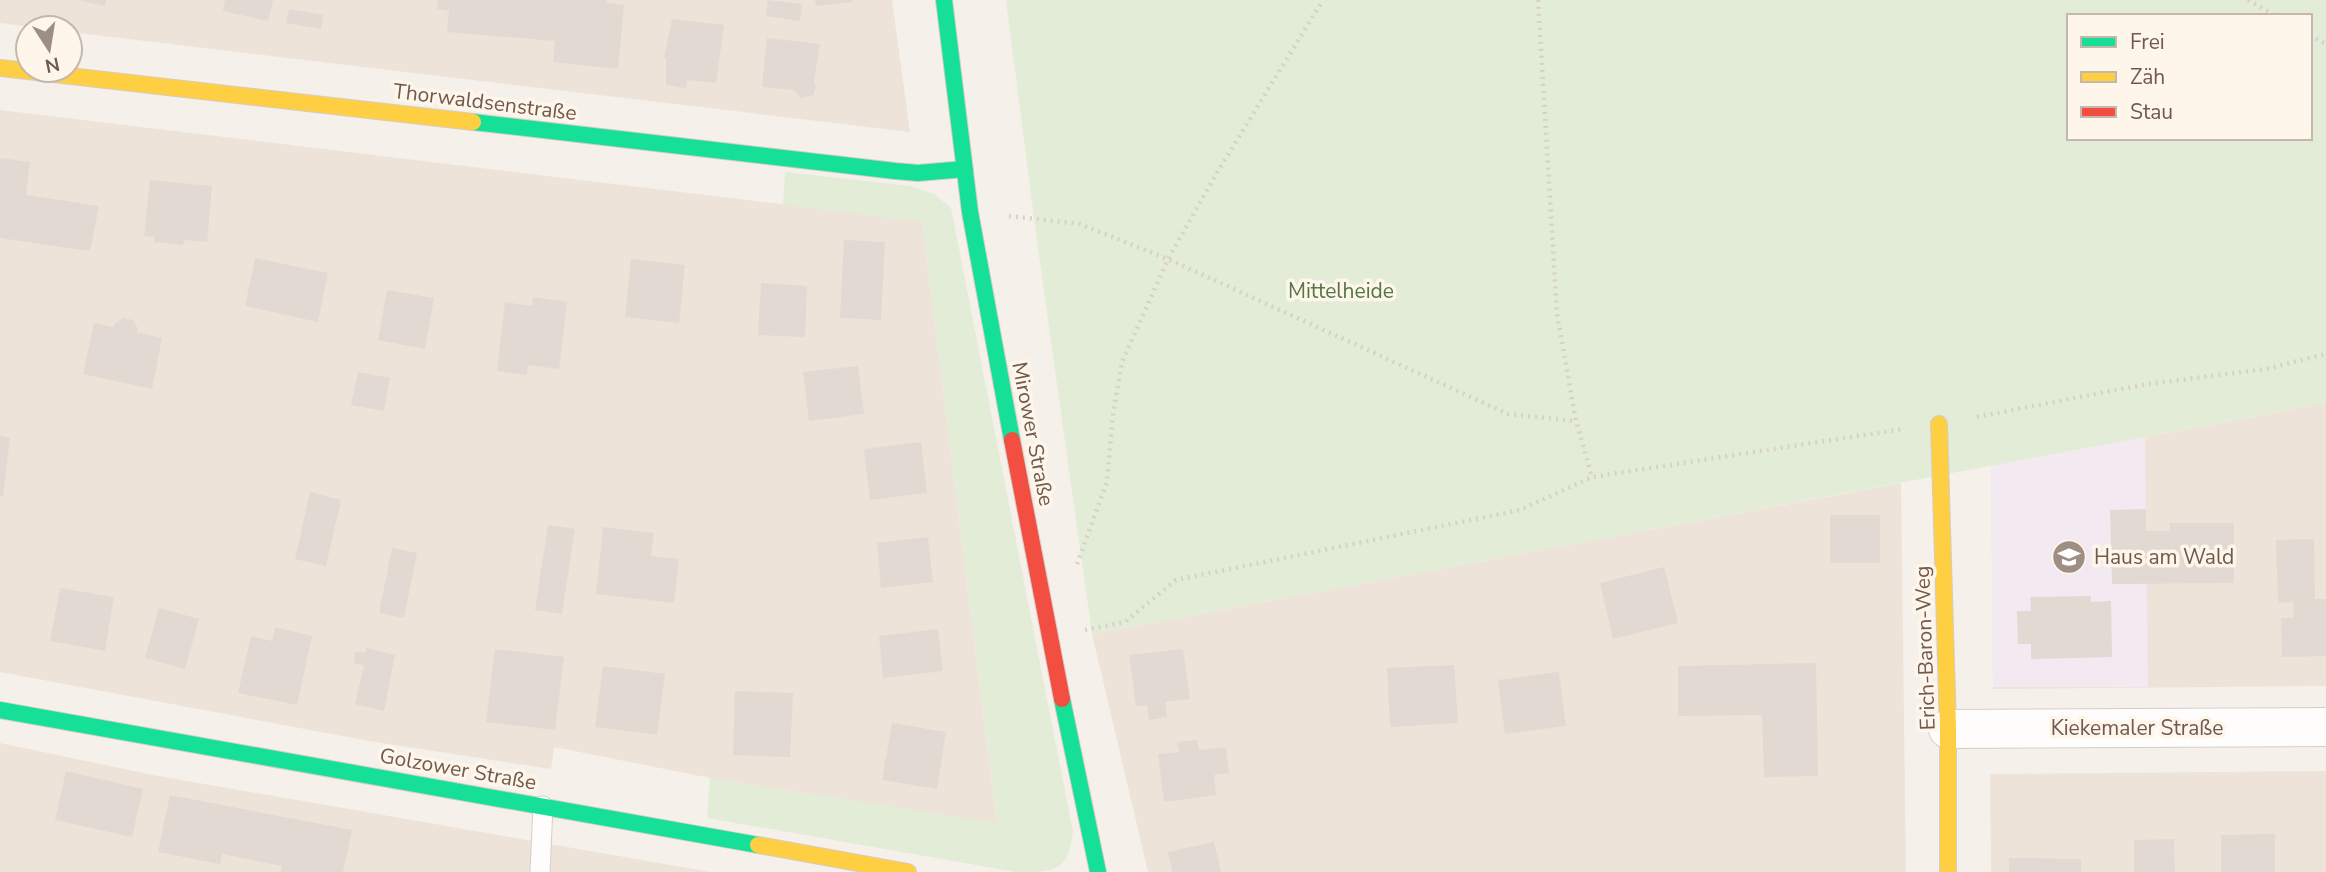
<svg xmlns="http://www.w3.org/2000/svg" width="2326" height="872" viewBox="0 0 2326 872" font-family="'Nunito Sans',sans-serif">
  <rect width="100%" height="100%" fill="#f5f1ea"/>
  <path fill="#eee3d8" d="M0,0h892l18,132 -840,-100v-4h-30l-40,-5z
    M0,110l922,111 75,603 -287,-46 -156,-31 -3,22 -182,-28 -369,-69z
    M2326,403v283l-333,3 -2,-223z
    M1901,483l5,389h-758l-56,-238z
    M0,743l153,32 558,97h-711z
    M2326,771v101h-335l-1,-98z"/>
  <path fill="#f2e9f1" d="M2145,436l3,251h-155l-2,-221z"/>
  <path fill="#e2ecd6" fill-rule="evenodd" d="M1006,0h1320v403l-1234,231 -55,-393zM2069,16h241v122h-241z
    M785,172l126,14 23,8 17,14 122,624c-5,40 -18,40 -57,40l-309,-54 3,-40 287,45 -75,-601 -139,-17z"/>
  <path fill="#e2d9d2" d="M78,0h28l-1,6z
    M225,0h48l-5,21 -45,-10z
    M438,0h169v3l17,2 -6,64 -65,-7 2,-21 -108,-9 2,-21 -12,-2z
    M768,0l34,4 -2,17 -34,-5z
    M815,0h38v2l-37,4z
    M289,9l34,6 -2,14 -35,-6z
    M672,19l52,6 -8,58 -29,-3 -1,8 -20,-3v-27h-2z
    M767,38l53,6 -6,37 2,6 -3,8 -12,3 -7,-8 -32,-3z
    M0,158l30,4 -4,33 73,11 -9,45 -90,-13z
    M150,180l62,6 -5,56 -23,-2 -1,5 -29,-3 1,-5 -11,-1z
    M844,240l41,2 -4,78 -41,-2z
    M255,258l73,15 -10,49 -73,-16z
    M631,259l54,6 -6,58 -54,-6z
    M761,283l46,3 -2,51 -47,-2z
    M387,290l47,8 -9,51 -47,-9z
    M533,297l34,5 -8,67 -31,-4 -1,10 -30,-4 8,-69 27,4z
    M123,318l10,2 5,9 -1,3 25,6 -10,51 -69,-15 11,-51 20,4v-3z
    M858,366l6,48 -55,7 -6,-49z
    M358,372l32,6 -6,33 -33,-6z
    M0,436l10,2 -7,59 -3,-1z
    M921,442l6,51 -57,7 -6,-51z
    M310,492l31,8 -15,66 -31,-7z
    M2146,509v22h24v-8h64v60l-122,1 -2,-74z
    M1830,515h50v48h-50z
    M548,525l27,4 -13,85 -27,-4z
    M603,527l51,6 -3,23 28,3 -5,44 -78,-9z
    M928,537l5,45 -52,6 -4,-45z
    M2314,539l1,60h11v57l-44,1 -1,-39h13l-1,-16 -15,1 -2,-63z
    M392,548l25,5 -13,65 -25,-5z
    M1664,567l14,56 -65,16 -13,-56z
    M60,588l54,9 -9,54 -55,-10z
    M2091,596v6l20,-1 1,56 -81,2v-15h-13l-1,-33h14l-1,-14z
    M159,608l40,11 -14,50 -40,-11z
    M275,627l37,9 -15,69 -59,-12 13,-57 21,5z
    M938,629l5,42 -60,7 -4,-42z
    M366,648l29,7 -11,56 -29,-7 9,-39 -10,-1 1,-13 11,2z
    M495,649l69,8 -9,73 -69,-8z
    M1183,649l7,50 -25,3 2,15 -18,3 -2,-15 -11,1 -7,-51z
    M1816,663l2,113 -54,1 -2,-62 -84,1v-50z
    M1454,665l4,58 -68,4 -3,-59z
    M603,666l62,8 -8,61 -62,-8z
    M1559,672l7,54 -61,8 -7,-54z
    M735,691l58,2 -3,64 -57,-2z
    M892,723l54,9 -9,57 -55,-9z
    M1197,740l2,10 27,-3 3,26 -15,2 2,20 -52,7 -6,-48 21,-2 -2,-10z
    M66,771l77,18 -11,48 -77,-17z
    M170,795l182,35 -9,42h-62l1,-6 -60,-12 -2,10 -62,-12z
    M2275,834v38h-54v-37z
    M2174,839l1,33h-41v-32z
    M1214,842l7,30h-49l-4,-20z
    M2009,858l72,1v13h-72z"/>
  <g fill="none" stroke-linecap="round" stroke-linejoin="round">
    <g stroke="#d4cec8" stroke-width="21">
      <path id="lane" d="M540,872l3,-66"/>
    </g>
    <g stroke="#d4cec8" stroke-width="40">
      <path id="street" d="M1948,729l378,-2"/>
    </g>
    <g stroke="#d5cdc6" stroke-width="18">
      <path id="fast" d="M944,0l26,212 42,228
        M473,122l422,49 23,2 47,-4
        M1062,699l36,173
        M0,710l758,135"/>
    </g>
    <g stroke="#d5cdc6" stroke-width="18">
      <path id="slow" d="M0,68l473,54
        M1939,424l9,305v143
        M758,845l150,27"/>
    </g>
    <g stroke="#d5cdc6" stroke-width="18">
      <path id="jam" d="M1012,440l50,259"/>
    </g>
    <path stroke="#d7d0cb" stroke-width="4.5" stroke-dasharray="2 5" stroke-linecap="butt" d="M1538,0l19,314 19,107 16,56
      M2248,0l28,16
      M2310,35l16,9
      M1009,216l71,8 88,35 340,155 68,7
      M1977,417l170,-33 119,-15 60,-15
      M1077,564l30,-82 6,-67 9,-53 46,-103 50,-88 105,-171
      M1085,630l40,-8 51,-42 344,-70 72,-33 311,-48"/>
    <use href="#lane" stroke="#fefdfc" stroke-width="19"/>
    <use href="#street" stroke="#fefdfc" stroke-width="38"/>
    <use href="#fast" stroke="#16e098" stroke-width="16"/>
    <use href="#slow" stroke="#ffcf43" stroke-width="16"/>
    <use href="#jam" stroke="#f24e42" stroke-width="16"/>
  </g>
  <defs>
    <g id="school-disc" transform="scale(1.75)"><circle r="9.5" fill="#9f8e83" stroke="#fef6eb"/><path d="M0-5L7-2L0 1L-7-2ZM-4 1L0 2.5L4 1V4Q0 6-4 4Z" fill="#fff"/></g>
  </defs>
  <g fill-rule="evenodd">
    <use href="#school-disc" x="2069" y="557"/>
  </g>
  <g text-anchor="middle" stroke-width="7" stroke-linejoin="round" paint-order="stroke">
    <g font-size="21" fill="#71594c" stroke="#fef6eb">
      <text transform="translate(485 102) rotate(7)" y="7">Thorwaldsenstraße</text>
      <text transform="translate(1033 434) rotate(79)" y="7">Mirower Straße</text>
      <text transform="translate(1925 648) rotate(-92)" y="7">Erich-Baron-Weg</text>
      <text x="2137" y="735">Kiekemaler Straße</text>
      <text transform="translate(458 769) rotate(10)" y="7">Golzower Straße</text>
    </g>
    <g font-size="21" fill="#547745" stroke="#fef6eb">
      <text x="1341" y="298">Mittelheide</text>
    </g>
    <g font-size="21" fill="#71594c" stroke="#fef6eb" text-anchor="start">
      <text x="2094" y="564">Haus am Wald</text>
    </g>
  </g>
  <rect x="2067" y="14" width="245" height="126" fill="#fef6eb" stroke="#c6b7ab" stroke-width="2"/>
  <rect x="2081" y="37" width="35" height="10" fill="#16e098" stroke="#c6b7ab" stroke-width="2"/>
  <text x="2130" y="49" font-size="21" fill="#71594c">Frei</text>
  <rect x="2081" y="72" width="35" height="10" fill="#ffcf43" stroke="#c6b7ab" stroke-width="2"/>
  <text x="2130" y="84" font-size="21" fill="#71594c">Zäh</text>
  <rect x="2081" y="107" width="35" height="10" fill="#f24e42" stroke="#c6b7ab" stroke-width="2"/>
  <text x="2130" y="119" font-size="21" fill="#71594c">Stau</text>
  <g transform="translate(49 49) rotate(168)"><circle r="33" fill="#fef6eb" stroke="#c6b7ab" stroke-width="2"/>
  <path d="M0-5L12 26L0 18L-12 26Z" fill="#9f8e83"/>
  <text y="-10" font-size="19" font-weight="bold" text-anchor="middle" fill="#71594c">N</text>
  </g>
</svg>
